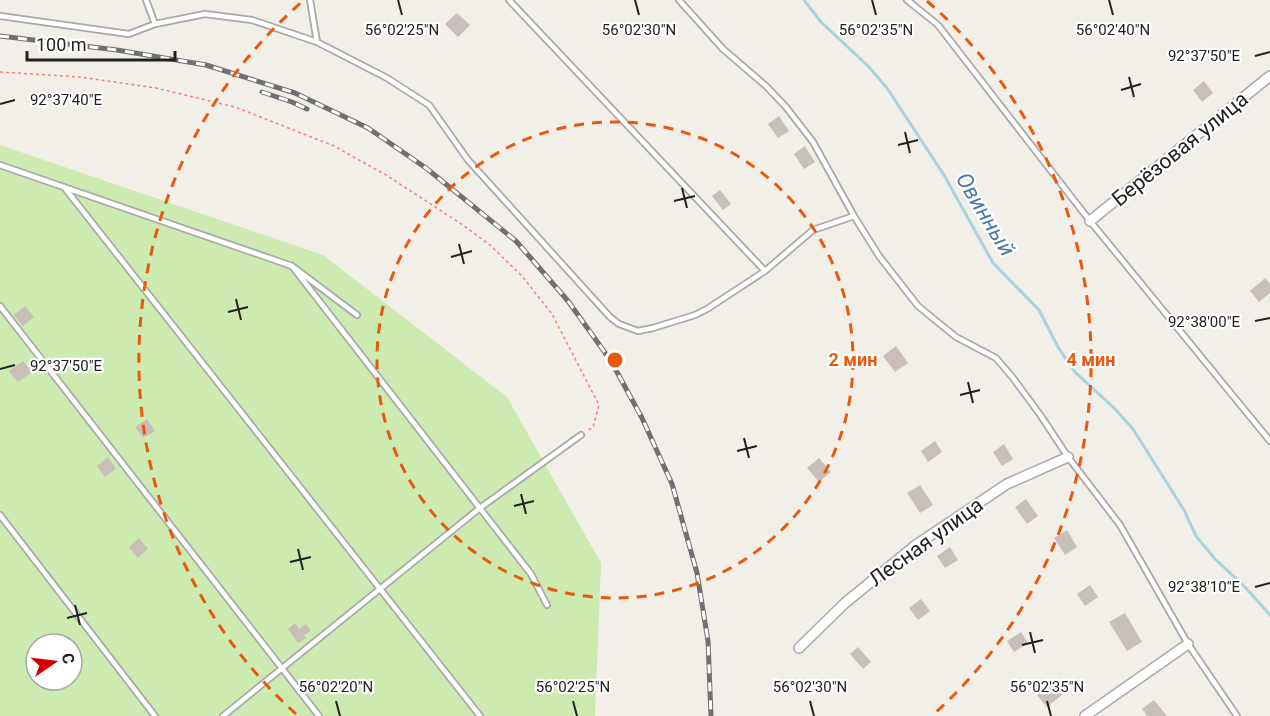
<svg xmlns="http://www.w3.org/2000/svg" width="1270" height="716" viewBox="0 0 1270 716" font-family="Roboto,sans-serif">
  <rect width="100%" height="100%" fill="#f2efe9"/>
  <path fill="#cdebb0" fill-rule="evenodd" d="M0,145l323,110 184,142 94,166 -6,153h-595zM36,644h36v36h-36z"/>
  <g fill="none" stroke-linecap="round" stroke-linejoin="round">
    <path stroke="#aad3df" stroke-width="3" d="M804,0l17,22 47,44 19,22 57,87 49,88 46,47 19,37 17,25 39,36 19,21 51,81 12,26 19,23 30,28 25,28"/>
  </g>
  <path fill="#c7bfb8" d="M457,13l13,12 -12,12 -13,-13z
    M1204,81l9,12 -11,9 -9,-12z
    M779,116l10,15 -11,7 -10,-14z
    M805,146l10,16 -11,7 -10,-15z
    M720,190l11,14 -8,6 -11,-14z
    M1265,278l5,6v9l-11,9 -9,-11z
    M25,306l9,11 -11,9 -9,-11z
    M896,346l12,17 -13,9 -12,-16z
    M23,361l9,11 -14,10 -9,-11z
    M147,419l8,12 -12,7 -8,-11z
    M935,441l7,11 -14,10 -7,-11z
    M1004,444l9,15 -11,7 -9,-14z
    M108,457l8,12 -11,8 -8,-11z
    M819,458l12,14 -12,10 -12,-14z
    M920,485l13,20 -13,8 -13,-20z
    M1026,499l12,17 -11,8 -12,-17z
    M1067,530l10,17 -12,8 -11,-17z
    M139,538l9,11 -10,9 -9,-11z
    M950,547l8,13 -13,8 -8,-12z
    M1090,585l8,12 -13,9 -8,-12z
    M921,599l9,12 -12,9 -9,-12z
    M1125,613l17,29 -15,9 -18,-29z
    M295,623l4,6 7,-5 5,7 -7,4 2,3 -8,5 -10,-14z
    M1021,632l7,11 -14,9 -7,-11z
    M858,647l13,15 -8,7 -13,-15z
    M1052,683l10,12 -15,12 -10,-12z
    M1154,700l13,16h-20l-5,-7z"/>
  <g fill="none" stroke-linecap="round" stroke-linejoin="round">
    <g stroke="#a9a9a9" stroke-width="8">
      <path id="service" d="M146,0l9,24
        M310,0l7,42
        M509,0l256,271
        M679,0l44,49 43,37 20,21 27,35 41,74
        M907,0l31,25 152,196 180,220
        M0,16l129,18 26,-10 50,-10 47,6 65,22 70,36 42,27 39,55 142,157 9,7 19,7 15,-3 42,-13 12,-6 58,-38 48,-41 41,-14 25,40 39,50 38,31 40,21 17,20 28,38 27,41 52,68 68,119 49,72
        M0,165l292,101 65,49
        M64,187l416,529
        M292,266l239,308 16,31
        M0,306l319,410
        M0,515l155,201
        M223,716l257,-208 101,-73"/>
    </g>
    <g stroke="#a9a9a9" stroke-width="12">
      <path id="minor" d="M1090,221l180,-145
        M799,648l46,-45 71,-58 91,-61 61,-27
        M1085,716l103,-72"/>
    </g>
    <path stroke="#fa8072" stroke-width="1.5" stroke-dasharray="3 3" stroke-linecap="butt" d="M0,72l80,5 76,11 79,19 99,39 52,29 74,48 30,22 32,31 30,38 47,91 -6,22 -6,4"/>
    <use href="#service" stroke="#fff" stroke-width="4.5"/>
    <use href="#minor" stroke="#fff" stroke-width="9"/>
    <g stroke="#707070" stroke-width="5">
      <path id="rail" d="M0,36l117,14 89,15 89,28 73,35 58,40 90,73 52,60 43,60 31,57 30,66 25,89 11,68 3,75
        M262,92l30,10 15,7"/>
    </g>
    <use href="#rail" stroke="#fff" stroke-width="3" stroke-dasharray="9" stroke-linecap="butt"/>
  </g>
  <path fill="none" stroke="#222" stroke-width="2" d="M398,0l4,15M635,0l4,15M872,0l4,15M1109,0l4,15M1255,56l15,-4M1129,77l5,20M1121,90l20,-6M0,104l15,-4M905,132l5,21M898,145l20,-5M682,188l5,20M674,201l21,-5M459,244l5,20M451,257l21,-6M236,299l5,21M228,312l20,-5M1255,321l15,-3M0,369l15,-4M968,382l5,21M960,395l20,-5M744,438l5,20M737,451l20,-5M521,494l5,20M514,506l20,-5M298,549l5,21M290,562l21,-5M1255,587l15,-4M75,605l5,20M67,618l20,-5M1030,632l5,21M1022,645l21,-5M336,701l4,15M573,701l4,15M810,701l4,15M1047,701l4,15"/>
  <g fill="none" stroke="#e8590c" stroke-width="3" stroke-dasharray="10 8">
    <circle cx="615" cy="360" r="238"/>
    <path d="M296 714A476 476 0 0 1 303 1M927 1A476 476 0 0 1 934 714"/>
  </g>
  <g text-anchor="middle" stroke-width="4.5" stroke-linejoin="round" paint-order="stroke">
    <g font-size="21" fill="#222" stroke="#fff">
      <text transform="translate(1180 149) rotate(-39)" y="7">Берёзовая улица</text>
      <text transform="translate(926 542) rotate(-36)" y="7">Лесная улица</text>
    </g>
    <g font-size="22" font-style="italic" fill="#4a7aab" stroke="#fff">
      <text transform="translate(986 214) rotate(59)" y="8">Овинный</text>
    </g>
  </g>
  <g font-size="15" text-anchor="middle" fill="#222" stroke="#fff" stroke-width="4.5" stroke-linejoin="round" paint-order="stroke">
    <text x="402" y="35">56°02'25"N</text>
    <text x="639" y="35">56°02'30"N</text>
    <text x="876" y="35">56°02'35"N</text>
    <text x="1113" y="35">56°02'40"N</text>
    <text x="1204" y="61">92°37'50"E</text>
    <text x="66" y="105">92°37'40"E</text>
    <text x="1204" y="327">92°38'00"E</text>
    <text x="66" y="371">92°37'50"E</text>
    <text x="1204" y="592">92°38'10"E</text>
    <text x="336" y="692">56°02'20"N</text>
    <text x="573" y="692">56°02'25"N</text>
    <text x="810" y="692">56°02'30"N</text>
    <text x="1047" y="692">56°02'35"N</text>
  </g>
  <circle cx="615" cy="360" r="9" fill="#e8590c" stroke="#fff" stroke-width="3"/>
  <g font-size="18" text-anchor="middle" font-weight="bold" fill="#e8590c" stroke="#fff" stroke-width="4.5" stroke-linejoin="round" paint-order="stroke">
    <text x="853" y="366">2 мин</text>
    <text x="1091" y="366">4 мин</text>
  </g>
  <g transform="translate(54 662) rotate(76)"><circle r="28" fill="#ffffff" stroke="#a7a7a7" stroke-width="1.5"/>
  <path d="M0-4.5L10 22L0 15L-10 22Z" fill="#d40000"/>
  <text y="-9" font-size="16" font-weight="bold" text-anchor="middle" fill="#222222">С</text>
  </g>
  <path d="M27 51v9h148v-9" fill="none" stroke="#222222" stroke-width="3"/>
  <text x="36" y="51" font-size="18" fill="#222222" stroke="#ffffff" stroke-width="4.5" paint-order="stroke">100 m</text>
</svg>
